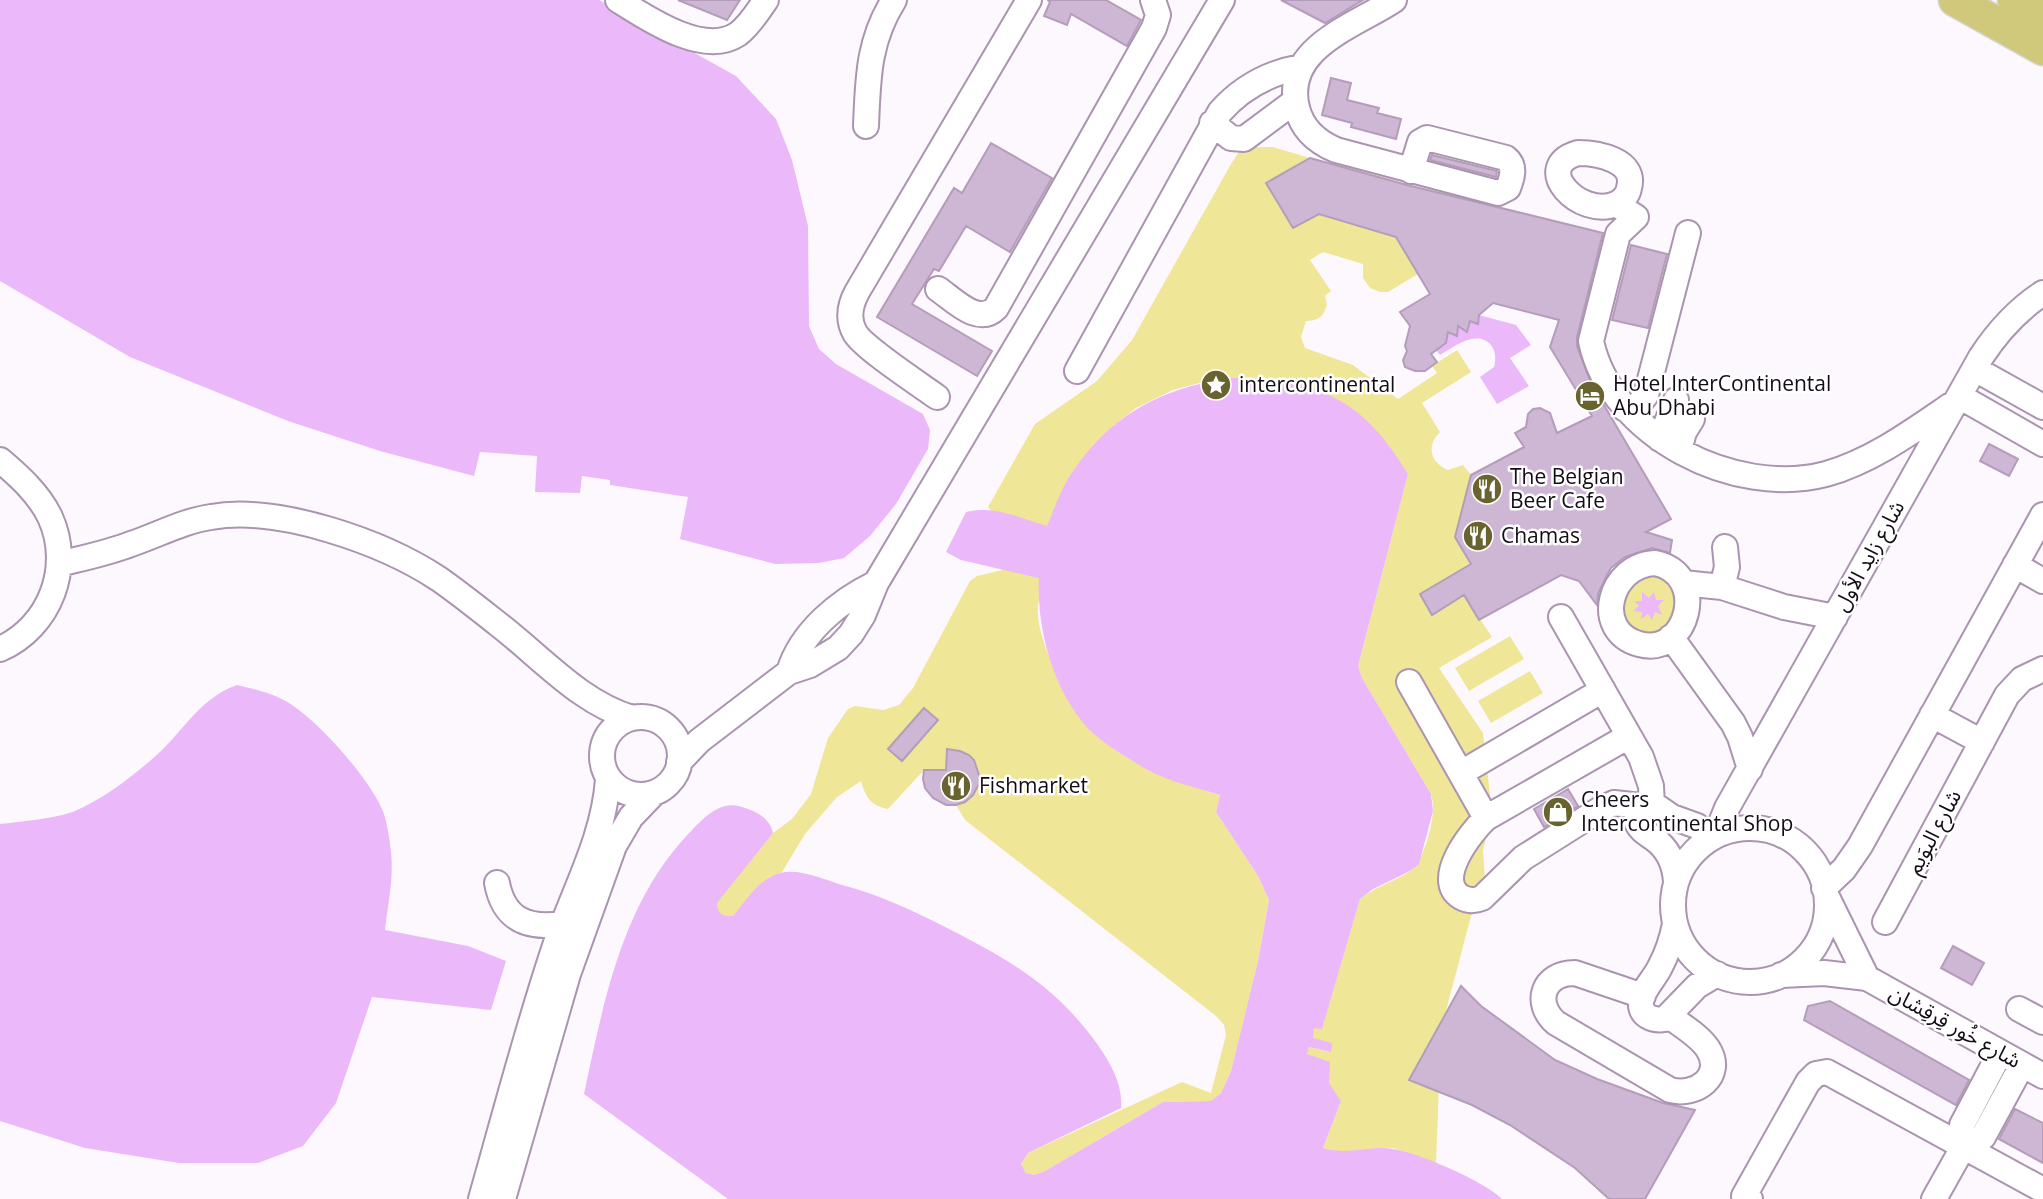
<svg xmlns="http://www.w3.org/2000/svg" width="2043" height="1199" viewBox="0 0 2043 1199" font-family="'Open Sans','Noto Sans Arabic',sans-serif">
  <rect width="100%" height="100%" fill="#fdf8fe"/>
  <path fill="#efe697" d="M1252,147h21l37,11 -43,25 26,45 26,-14 77,23 22,37 -30,18h-8l-10,-4 -7,-10v-14l-40,-12 -13,8 21,31 -6,5 2,8c-3,12 -8,17 -21,17l-5,16 4,11 48,17 45,34 39,-26 -5,-7 25,-16 14,22 -49,31 18,29c-14,14 -10,30 8,38l15,-5 8,10 -16,62 16,27 -51,31 12,20 31,-21 29,43 -53,31 44,65 9,79 -9,39 3,42 -15,23 -30,114 -5,133 -43,-15 -52,5 -18,-5 18,-47 -34,-47 2,-7 21,5 -18,-14 2,-10h8l38,-129c15,-12 33,-17 49,-27 16,-11 29,-59 22,-78l-69,-116 -4,-12 50,-192 -136,-95 -32,-2 -33,4 -34,9 -37,18 -22,17c-19,45 -38,91 -58,137 -4,12 -17,33 -18,44 -2,20 9,45 16,62 35,82 85,102 166,127l-4,17 42,64 11,24 -11,61 -27,110 -10,22 -10,8 -48,1 -118,69 -11,4 -8,-2 -5,-9 7,-11 154,-71 29,11 15,-58 -2,-10 -8,-9 -251,-196 -9,-15c36,-12 30,-52 -9,-56l-1,21h-22l-36,39c-19,-4 -22,-12 -27,-28l-24,16 -32,37 -23,38 -13,5 -35,38c-10,2 -17,-1 -18,-12l57,-70 19,-14 19,-25 17,-56 20,-29 7,-3 28,4 16,-5 14,-17 57,-107 7,-5 25,-6 -4,-51 -10,-12 47,-83 62,-43 35,-41 99,-176 8,-12z
    M1639,575h23l17,18 -1,26 -19,16 -27,-5 -13,-22 8,-25z
    M1510,636l14,23 -55,32 -14,-23z
    M1530,671l13,22 -52,30 -13,-22z"/>
  <path fill="#ebb8fa" d="M0,0h599l137,76 40,43 16,41 16,66 1,100 10,23 17,15 87,50 7,16 -2,19 -32,55 -26,32 -26,22 -25,5 -44,1 -95,-25 8,-42 -78,-12v-5l-28,-4 -2,17 -45,-1 2,-36 -57,-4 -6,24 -94,-25 -92,-30 -158,-64 -130,-76z
    M1479,315l37,10 15,20 -21,13 19,28 -32,18 -17,-27 14,-10c2,-7 2,-16 -3,-22 -15,-16 -37,2 -51,10l-4,-5 -1,-12 35,-17 8,2z
    M1240,377c84,5 124,24 168,97l-50,192 4,12 69,116 2,17 -14,53 -9,7 -37,18 -13,10 -38,130 -8,-1 -1,10 19,5 -1,9 -22,-5 -2,7 23,8 -1,21 12,18 -18,47c27,8 45,-3 70,1 26,4 91,32 109,50h-774l-144,-105c20,-93 38,-193 108,-264 14,-14 29,-30 50,-23 14,4 28,11 31,26l-56,70c0,11 7,14 17,12 12,-15 26,-37 46,-42 19,-5 43,6 62,12 38,10 72,26 107,44 63,32 107,58 149,116 13,19 25,40 23,63l-93,45 -7,11 5,9 8,2 11,-4 118,-69 48,-1 10,-8 10,-22 27,-110 11,-61 -11,-24 -42,-64 4,-17c-26,-8 -53,-14 -76,-27 -16,-10 -35,-21 -49,-33 -40,-36 -59,-106 -56,-157l-78,-18 -15,-8 20,-40c29,-7 53,6 81,14 6,-13 10,-27 17,-40 41,-70 97,-100 176,-109z
    M1642,592l7,6 5,-6 2,8h8l-6,6 4,9 -7,-3 -3,8 -4,-6 -7,5 1,-7 -9,-1 6,-5 -5,-5h8z
    M237,685c18,4 39,9 55,20 29,19 80,76 92,109 3,10 5,21 6,31 5,29 -2,57 -5,85l83,16 38,15 -15,49 -119,-13 -36,106 -33,43 -45,17h-79l-94,-15 -85,-27v-297c19,-2 58,-6 75,-13 30,-13 61,-37 85,-59 26,-25 41,-54 77,-67z"/>
  <path fill="#ceb7d4" stroke="#b49dba" stroke-width="2" d="M678,0h62l-13,20z
    M1048,0h58l35,20 -14,26 -56,-32 -4,11 -23,-9 6,-14z
    M1281,0h82l-38,23z
    M1331,78l20,5 -4,17 32,8 -2,5 24,6 -5,20 -45,-12 1,-4 -30,-8z
    M991,143l61,35 -42,74 -44,-26 -27,45 -5,-2 -22,35 80,47 -15,25 -100,-59 77,-129 8,5z
    M1432,155l65,16 -1,6 -66,-17z
    M1310,158l97,27 196,48 -26,104v9l14,37 80,136 -25,13 26,8 -2,13 -18,-5 -27,9 -14,11 -5,9 -8,17 -1,11 -18,-24 -18,-6 -82,45 -15,-25 -32,20 -12,-21 51,-30 -16,-27 16,-62 53,-28 -9,-14 11,-6 2,-13 5,-5 7,-1 10,5 7,20 35,-17 -42,-69 9,-27 -66,-17 -14,12 -1,9 -8,-3 -3,11 -9,-6 -1,10 -9,-4 -2,11 -15,11 6,8 -12,9h-10l-10,-4 -2,-7 4,-9 -2,-5 5,-20 -10,-14 30,-18 -34,-57 -77,-23 -26,14 -27,-45z
    M1631,245l36,9 -19,74 -36,-8z
    M1989,444l29,15 -9,17 -29,-15z
    M924,708l14,12 -36,41 -14,-12z
    M947,749l13,2 9,4 5,5 5,15v9l-6,11 -8,7 -9,3h-10l-13,-7 -8,-10 -2,-9 1,-9h22z
    M1568,789l10,17 -34,21 -10,-18z
    M1953,946l31,17 -12,22 -31,-17z
    M1461,986l20,20 74,54 42,19 66,24 32,7 -50,89h-36l-34,-31 -65,-43 -38,-20 -63,-25z
    M1830,1001l139,79 -13,25 -152,-85 4,-14z
    M2015,1109l28,14v40l-44,-24z"/>
  <g fill="none" stroke-linecap="round" stroke-linejoin="round">
    <g stroke="#aa94b0" stroke-width="28">
      <path id="minor" d="M618,0c30,19 86,57 120,34 12,-9 20,-23 28,-34
        M1394,0c-39,26 -112,48 -97,108 5,21 20,34 39,42l162,43 10,-5c4,-10 8,-22 -2,-30l-79,-20 -7,4 -9,29
        M1212,123l19,15 13,1 51,-38
        M866,126c2,-47 2,-85 28,-126
        M1578,153c19,0 59,7 51,35 -1,7 -7,13 -13,16 -36,15 -86,-37 -38,-51z
        M1616,204l20,13 -18,17 -27,107c20,95 144,157 235,133 46,-13 87,-43 125,-69
        M938,289c16,11 40,37 58,19l158,-280 4,-13 -5,-15
        M1975,369l68,38
        M1077,371l143,-259c22,-25 48,-39 81,-45
        M1959,396l84,48
        M937,397c-18,-13 -73,-49 -82,-64 -8,-14 -5,-28 2,-41l172,-292
        M1625,409l13,-4 8,-10 42,-162
        M1660,439l16,-39
        M1679,450l5,-18 8,-13
        M0,460c19,16 39,34 50,57 23,50 0,110 -50,132
        M1655,563c55,11 33,95 -16,81 -47,-13 -30,-79 16,-81z
        M59,564c24,-6 49,-11 72,-20 27,-9 52,-23 80,-27 67,-12 172,25 228,62 20,14 40,30 59,45 43,33 81,78 134,94
        M2015,565l28,16
        M1683,583l39,4 62,20 51,10
        M1722,587l5,-20 -2,-20
        M1561,617l80,140 10,29 1,20
        M1671,637l62,86 7,14 10,32
        M789,672c12,-40 50,-71 87,-89
        M1409,682l77,136
        M1932,715l50,27
        M602 756a39 39 0 1 1 78 0a39 39 0 1 1-78 0Z
        M1629,736l-143,82c-15,14 -53,62 -25,79 7,4 14,4 21,1l41,-40 76,-48 15,-7 45,5 13,9 25,9 14,12
        M679,762l20,-21 90,-69 21,-7 28,-17 13,-14 12,-19 13,-32 346,-583
        M1461,773l142,-83
        M1638,806l-1,17c4,8 9,10 16,15 16,11 22,27 23,44
        M1673 905a77 77 0 1 1 154 0a77 77 0 1 1-154 0Z
        M1716,835l11,-27 254,-451c17,-26 36,-47 62,-64
        M497,883c7,37 31,46 65,41
        M1824,888l20,-19 16,-23 183,-331
        M1827,897l40,81
        M1885,922l122,-227 15,-16 21,-10
        M1675,924c-3,15 -8,30 -15,43 -5,11 -18,23 -19,35 -1,14 12,19 24,17l32,-33 20,-12
        M1781,975l43,-2 43,5 176,98
        M1643,996l-68,-23c-32,0 -42,30 -19,50l114,67c26,7 55,-14 38,-41 -8,-13 -26,-23 -39,-33
        M2019,1009l24,13
        M1966,1142l12,-1 5,-4 39,-72
        M1966,1142l-4,-5v-12l38,-72
        M481,1199c24,-84 46,-170 74,-253 19,-56 49,-108 53,-167
        M503,1199l65,-225 46,-128 17,-29 23,-24
        M1750,1199l-6,-3 64,-114 8,-8 11,-2 216,118
        M1934,1199l32,-57"/>
    </g>
    <g stroke="#d5d3d5" stroke-width="35">
      <path id="major" d="M1955,0l88,49
        M2014,0l29,16"/>
    </g>
    <use href="#minor" stroke="#fff" stroke-width="24"/>
    <use href="#major" stroke="#d0c87a" stroke-width="32"/>
  </g>
  <defs>
    <g id="sight-disc" transform="scale(1.575)"><circle r="9.5" fill="#696330" stroke="#fff"/><path d="M0-6L1.8-2.2L6-1.7L2.9 1.2L3.7 5.4L0 3.3L-3.7 5.4L-2.9 1.2L-6-1.7L-1.8-2.2Z" fill="#fff"/></g>
    <g id="hotel-disc" transform="scale(1.575)"><circle r="9.5" fill="#696330" stroke="#fff"/><path d="M-6-4.5h1.5V1H6V5H4.5V3h-9V5H-6ZM-4 0a1.8 1.8 0 1 1 3.6 0ZM.5 0V-2.5h3Q6-2.5 6 0Z" fill="#fff"/></g>
    <g id="restaurant-disc" transform="scale(1.575)"><circle r="9.5" fill="#696330" stroke="#fff"/><path d="M-5-6h1v4h1v-4h1v4h1v-4h1v5L-1.5 .5V6h-2V.5L-5-1ZM5-6V6H3V1.5H1.5Q1.5-4 5-6Z" fill="#fff"/></g>
    <g id="shop-disc" transform="scale(1.575)"><circle r="9.5" fill="#696330" stroke="#fff"/><path d="M-5-2.5h2.3a2.7 3.5 0 0 1 5.4 0H5L5.5 6h-11ZM-1.5-2.5h3a1.5 2.3 0 0 0-3 0Z" fill="#fff"/></g>
  </defs>
  <g fill-rule="evenodd">
    <use href="#sight-disc" x="1216" y="385"/>
    <use href="#hotel-disc" x="1590" y="396"/>
    <use href="#restaurant-disc" x="1487" y="489"/>
    <use href="#restaurant-disc" x="1478" y="536"/>
    <use href="#restaurant-disc" x="956" y="786"/>
    <use href="#shop-disc" x="1558" y="812"/>
  </g>
  <g text-anchor="middle" stroke-width="5" stroke-linejoin="round" paint-order="stroke">
    <g font-size="21" fill="#130c16" stroke="#fff" text-anchor="start">
      <text x="1613" y="391">Hotel InterContinental<tspan x="1613" dy="24">Abu Dhabi</tspan></text>
      <text x="1239" y="392">intercontinental</text>
      <text x="1510" y="484">The Belgian<tspan x="1510" dy="24">Beer Cafe</tspan></text>
      <text x="1501" y="543">Chamas</text>
      <text x="979" y="793">Fishmarket</text>
      <text x="1581" y="807">Cheers<tspan x="1581" dy="24">Intercontinental Shop</tspan></text>
    </g>
    <g font-size="21" fill="#130c16" stroke="#fff">
      <text transform="translate(1869 556) rotate(-61)" y="7">شارع زايد الأول</text>
      <text transform="translate(1934 832) rotate(-62)" y="7">شارع البوَيم</text>
      <text transform="translate(1955 1027) rotate(29)" y="7">شارع خُور قِرقِشان</text>
    </g>
  </g>
</svg>
